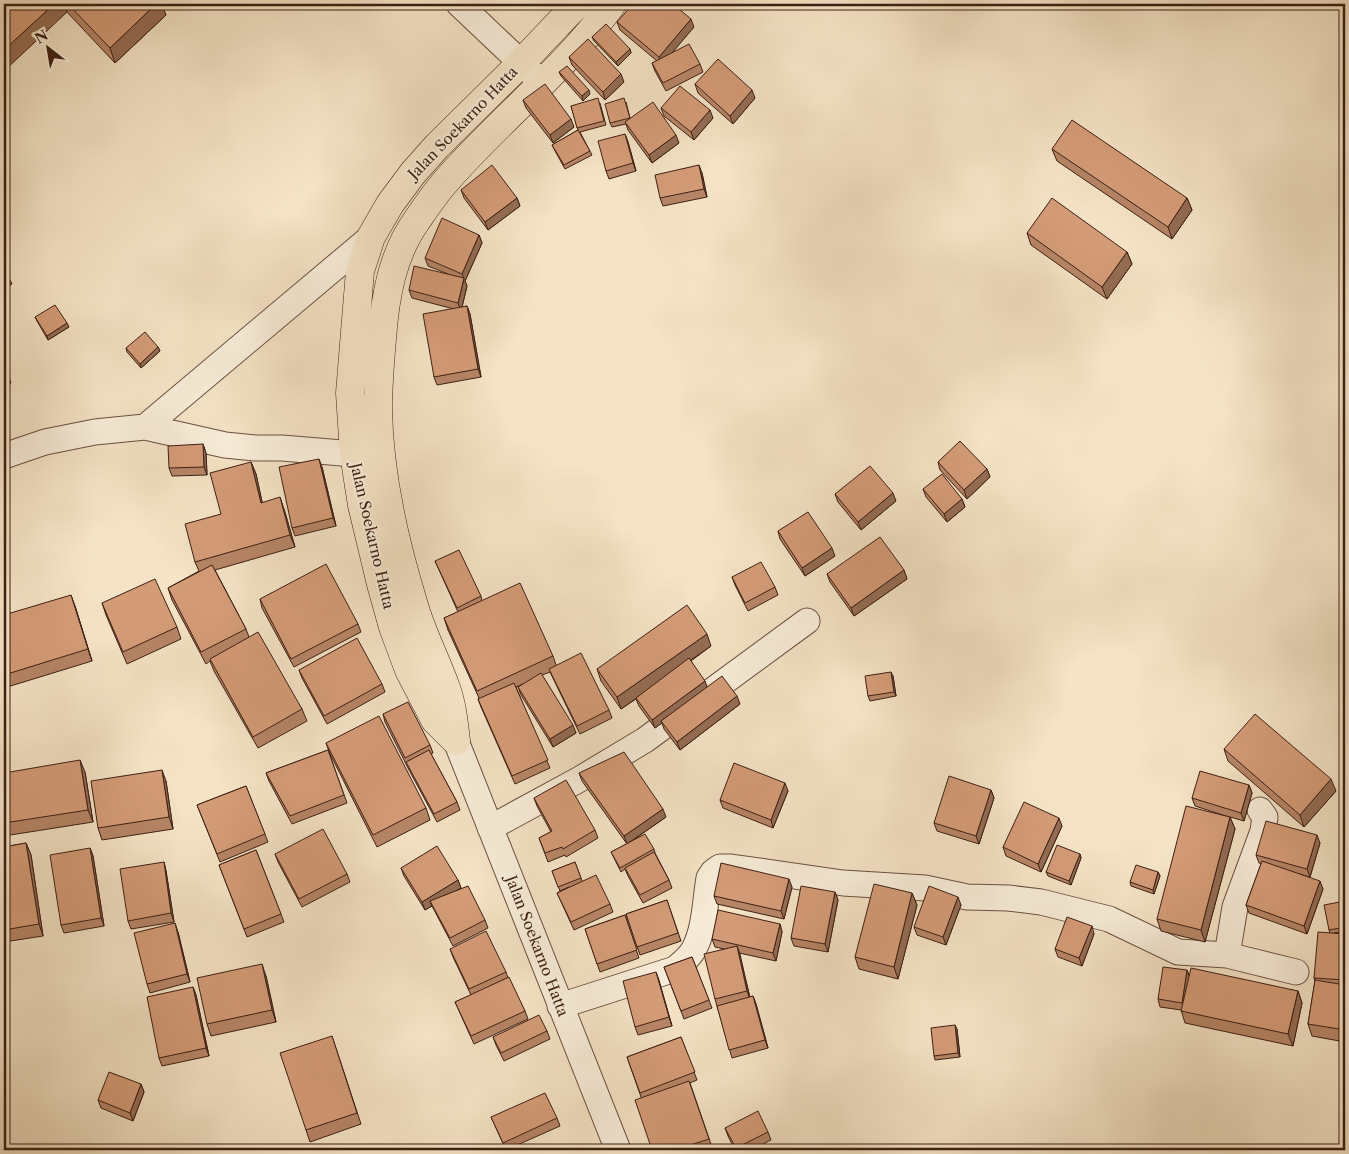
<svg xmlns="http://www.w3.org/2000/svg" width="1349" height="1154" viewBox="0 0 1349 1154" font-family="'Libre Caslon Text',serif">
  <rect width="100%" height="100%" fill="#f4e3c5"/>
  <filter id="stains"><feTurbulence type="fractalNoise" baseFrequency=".004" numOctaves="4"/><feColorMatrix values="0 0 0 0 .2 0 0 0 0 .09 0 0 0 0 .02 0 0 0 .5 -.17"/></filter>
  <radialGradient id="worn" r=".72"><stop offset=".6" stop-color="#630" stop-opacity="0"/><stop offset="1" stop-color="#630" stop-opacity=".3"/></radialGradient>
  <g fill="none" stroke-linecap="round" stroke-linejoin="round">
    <g stroke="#6b5040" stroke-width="27">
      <path id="minor" d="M459,4l77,73
        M145,427l226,-190
        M4,456l41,-14 50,-10 50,-5 80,18 30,3h27l72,6 18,6
        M456,741l162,409
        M490,828l90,-49 65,-39 162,-119
        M1227,955l8,-48 28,-76 2,-14 -5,-7
        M560,1006l115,-37c7,-6 15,-12 19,-20 11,-20 11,-48 15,-71l4,-6 7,-5h11l112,16 82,5 42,9 41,1 33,4 68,17 69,33 49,3 69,17"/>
    </g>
    <g stroke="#3d1f14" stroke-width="29">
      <path id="major" d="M456,741l-21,-21 -26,-50 -16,-43 -12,-43 -19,-79 -8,-51 -4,-61 10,-122 11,-34 19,-33 23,-31 24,-27 84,-83 56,-59
        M456,741c-2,-18 -4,-37 -10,-53 -10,-29 -25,-56 -33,-86 -19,-62 -34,-127 -35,-193 0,-23 2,-47 4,-70 3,-42 10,-84 35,-119 9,-13 19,-28 30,-40 53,-61 118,-111 165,-176"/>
    </g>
    <use href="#minor" stroke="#f8edd9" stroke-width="25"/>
    <use href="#major" stroke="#f4e3c5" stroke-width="28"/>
  </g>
  <path fill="#b68566" stroke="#3d1f14" d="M4,4h157l5,11 -51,48 -48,-51z
    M617,22l77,5 -22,25 28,12 3,8 -37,19 -11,-20 -3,-8 5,-2 -37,-31z
    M592,37l38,12 1,4 -13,13 -24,-25z
    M569,57l55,25 -19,18 -33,-35z
    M559,72l31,22 -7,7 -22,-25z
    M695,84l60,14 -22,26 -35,-31z
    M523,100l51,27 -21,16 -27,-35z
    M626,102l4,16 49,25 -27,20 -24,-33 -2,-6 -14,3 -2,-4z
    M600,103l6,22 -26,7 12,23 -27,14 -11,-20 -2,-4 26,-15 -7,-24z
    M661,108l52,10 -19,22 -30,-24z
    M625,134l3,8 8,29 -27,8 -3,-8z
    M1052,149l135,49 5,12 -20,29 -115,-78z
    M702,173l5,24 -44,9 -3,-8z
    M461,190l56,8 3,8 -32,24 -24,-32z
    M1027,233l100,19 5,12 -25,35 -76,-54z
    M479,235l3,8 -17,38 2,5 -5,21 5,-1 3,8 11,63 -44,8 -3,-8 20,-68 -42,-11 -3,-8 39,-16 -20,-8 -3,-8z
    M35,317l34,10 -21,13 -11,-19z
    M158,347l2,4 -19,17 -14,-16 -1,-4z
    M4,365l7,18 -7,3z
    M4,401l5,13 -5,3z
    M203,444l3,9 1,22 -35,1 -3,-8z
    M251,462l5,12 6,28 22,7 11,38 -80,23 31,59 3,8 53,72 5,12 -49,27 -44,-77 -4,-10 -4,3 -34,-64 -4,-12 31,-17 -4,-9 26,-48z
    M938,462l49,7 3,8 -23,22 -27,-29z
    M322,467l14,59 -41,10 -3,-8z
    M923,489l39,10 3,8 -18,15 -21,-25z
    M835,494l61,7 -35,29 -23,-28z
    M778,531l57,25 -30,20 -25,-37z
    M435,561l46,35 1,5 71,55 3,9 53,45 3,8 -32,16 -30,-62 -8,3 34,58 -23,14 -32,-52 -3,-8 5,-3 -7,3 34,81 -35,16 -34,-77 -3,-8 1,-1 -31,-68 -4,-12 14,-6z
    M904,570l3,9 -53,37 -24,-34 -3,-8z
    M732,577l43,10 3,8 -30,16 -13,-26z
    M260,599l98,25 3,8 -67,35 -32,-59z
    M102,603l75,24 4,12 -54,25 -21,-49z
    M75,606l17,55 -88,27v-73z
    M711,646l-20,15 16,26 33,17 -60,46 -16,-21 -2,-6 -7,5 -16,-22 -3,-7 -15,10 -20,-28 -4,-12z
    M299,670l83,14 3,8 -58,32 -25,-46z
    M893,676l3,20 -26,5 -2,-5z
    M383,714l47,31 3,8 -2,1 26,48 3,8 -23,12 -28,-52 -24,-48z
    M326,743l100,65 4,12 -53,27 -47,-93z
    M1224,749l112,42 -32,36 -76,-66z
    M328,750l19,53 -55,21 -23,-43 -3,-8z
    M85,772l8,50 -89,14v-63z
    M579,773l87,44 -37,26 25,6 1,4 14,27 3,8 -29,15 -15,-27 -3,-7 -4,3 -10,-20 16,-8 -45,-63z
    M166,781l7,48 -71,11 -4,-12z
    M1249,785l3,8 -8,28 -14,-4 5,12 -30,113 -44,-11 -4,-12 72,-102 -34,-11 -3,-8z
    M246,786l22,56 -48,20 -23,-57z
    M991,790l3,8 -15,46 -42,-13 -3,-8z
    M788,791l-15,37 -50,-20 -3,-8z
    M534,798l61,32 3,8 -32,19 -1,-2 -17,7 -9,-24 12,-6 -14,-26z
    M1062,826l-21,46 -35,-16 -3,-9z
    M26,843l5,12 12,81 -39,6v-95z
    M1320,843l-10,34 -11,-3 24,15 -16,45 -58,-21 -3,-8 15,-41 -2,-1 -3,-8z
    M90,848l3,8 11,70 -40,7 -3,-8z
    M256,850l28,72 -37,15 -28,-72z
    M275,854l72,20 3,8 -48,25 -24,-45z
    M1080,854l1,4 -10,27 -23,-9 -2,-4z
    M164,862l2,9 8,51 -43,7 -3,-8z
    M575,862l7,19 28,23 3,8 -39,18 -17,-37 12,-6 -9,4 -8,-20z
    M401,868l57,12 3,8 -5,3 29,29 3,8 -35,18 -21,-40 -7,4 -21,-34z
    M1158,872l2,4 -6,18 -23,-8 -1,-4z
    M792,887l-8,32 -67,-15 -3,-8z
    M835,892l3,8 -10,52 -34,-6 -3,-8z
    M912,893l5,12 -19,74 -39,-10 -4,-12z
    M667,900l14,41 -41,14 -14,-41z
    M1345,901v30l-11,2 11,1v108l-33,-6 -4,-12 7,-43 -1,-3 16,-45 -1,-3z
    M961,905l-15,40 -29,-10 -3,-8z
    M625,915l14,43 -39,14 -15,-43z
    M780,924l2,8 -6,29 -37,-8 11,44 3,-1 3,8 12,44 -36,10 -17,-59 9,-50 -9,-2 -3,-8z
    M178,932l12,50 -40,11 -3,-9z
    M1094,934l-12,32 -24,-9 -3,-8z
    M450,949l56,23 2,6 17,33 3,8 -54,25 -19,-42 16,-7 -18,-38z
    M692,957l20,51 -28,11 -20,-52z
    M1187,970l2,5 109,16 4,12 -9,43 -108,-23 -4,-13 -21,-3 -2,-8z
    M656,972l16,54 -34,9 -3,-8z
    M266,976l10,46 -65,14 -4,-12z
    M193,987l3,8 13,61 -47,10 -3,-8z
    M957,1029l3,28 -25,3 -1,-4z
    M547,1031l3,8 -46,22 -8,-16 -3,-8z
    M332,1036l29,88 -51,18 -4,-12z
    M681,1037l16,43 -7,3 23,67h-61l-11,-53 -14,-40z
    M141,1084l3,8 -11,29 -32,-13 -3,-8z
    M491,1117l66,1 3,8 -54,24z
    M725,1128l43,4 3,8 -20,10h-16l-7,-14z"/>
  <path fill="#946c53" stroke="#3d1f14" d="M54,4h10l3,8 -63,59v-21z
    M156,4h5l5,11 -51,48 -5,-15z
    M691,19l3,8 -32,38 -3,-8z
    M630,49l1,4 -13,13 -2,-4z
    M621,74l3,8 -19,18 -2,-8z
    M589,90l1,4 -7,7 -1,-5z
    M752,90l3,8 -22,26 -3,-8z
    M710,110l3,8 -19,22 -3,-8z
    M571,119l3,8 -21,16 -3,-8z
    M625,134l3,8 8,29 -3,-8z
    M676,135l3,8 -27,20 -3,-8z
    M699,165l3,8 5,24 -3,-8z
    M517,198l3,8 -32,24 -3,-8z
    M1187,198l5,12 -20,29 -4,-12z
    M479,235l3,8 -17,38 2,5 -6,25 -3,-8 6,-24 -2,-5z
    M1127,252l5,12 -25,35 -5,-12z
    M10,280l2,4 -8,5v-5z
    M467,306l3,8 11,63 -3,-8z
    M67,323l2,4 -21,13 -1,-4z
    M158,347l2,4 -19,17 -1,-4z
    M203,444l3,9 1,22 -3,-8z
    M319,459l3,8 14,59 -3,-8z
    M251,462l5,12 9,41 -4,-12z
    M987,469l3,8 -23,22 -3,-9z
    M893,493l3,8 -35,29 -3,-8z
    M280,497l4,12 11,38 -5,-12z
    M962,499l3,8 -18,15 -3,-8z
    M832,548l3,8 -30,20 -3,-8z
    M904,570l3,9 -53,37 -3,-8z
    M71,595l4,11 17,55 -4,-12z
    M707,634l4,12 -90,63 -4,-12z
    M891,672l2,4 3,20 -2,-4z
    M705,681l3,8 -47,32 1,2 -7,5 -3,-8z
    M737,696l3,8 -60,46 -3,-8z
    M573,725l3,8 -23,14 -3,-8z
    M80,760l5,12 8,50 -5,-12z
    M162,770l4,11 7,48 -4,-12z
    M1331,779l5,12 -32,36 -4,-12z
    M785,783l3,8 -15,37 -2,-8z
    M1249,785l3,8 -8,28 -3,-8z
    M991,790l3,8 -15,46 -3,-8z
    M663,809l3,8 -39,27 -3,-8z
    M1230,817l5,12 -30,113 -4,-12z
    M1059,818l3,8 -21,46 -3,-8z
    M1317,835l3,8 -10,34 -3,-8z
    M26,843l5,12 12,81 -4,-12z
    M90,848l3,8 11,70 -3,-8z
    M1080,854l1,4 -10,27 -2,-4z
    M164,862l2,9 8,51 -3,-9z
    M1158,872l2,4 -6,18 -1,-4z
    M789,879l3,8 -8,32 -3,-8z
    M458,880l3,8 -29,18 -2,-5 2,5 -7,4 -3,-8z
    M1320,881l3,8 -16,45 -3,-8z
    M835,892l3,8 -10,52 -3,-8z
    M912,893l5,12 -19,74 -4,-12z
    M958,897l3,8 -15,40 -3,-8z
    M175,923l3,9 12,50 -3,-8z
    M780,924l2,8 -6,29 -3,-8z
    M1092,926l2,8 -12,32 -3,-8z
    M737,946l3,8 10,45 -3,-8z
    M262,964l4,12 10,46 -4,-12z
    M1187,970l3,8 -5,33 -3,-8z
    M656,972l3,8 13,46 -3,-9z
    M193,987l3,8 13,61 -3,-8z
    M1298,991l4,12 -9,43 -5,-12z
    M753,996l3,8 12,44 -3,-8z
    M955,1025l2,4 3,28 -2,-4z
    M141,1084l3,8 -11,29 -3,-8z"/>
  <path fill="#d49b77" stroke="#3d1f14" d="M4,4h50l-50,46z
    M68,4h88l-46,44z
    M633,4h40l18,15 -32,38 -42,-35z
    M606,24l24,25 -14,13 -24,-25z
    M588,39l33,35 -18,18 -34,-35z
    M689,44l11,20 -37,19 -11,-20z
    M718,59l34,31 -22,26 -35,-32z
    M567,66l22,24 -7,6 -23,-24z
    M545,84l26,35 -21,16 -27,-35z
    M680,86l30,24 -19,22 -30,-24z
    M598,98l6,23 -27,7 -6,-22z
    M624,98l6,20 -20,5 -5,-19z
    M653,102l23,33 -27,20 -24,-33z
    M1072,120l115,78 -19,29 -116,-78z
    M578,130l12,21 -26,14 -12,-20z
    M625,134l8,29 -27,8 -8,-30z
    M492,165l25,33 -32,24 -24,-32z
    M699,165l5,24 -44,9 -5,-23z
    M1052,198l75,54 -25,35 -75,-54z
    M442,218l37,17 -17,39 -37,-16z
    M414,266l50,12 -6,25 -49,-13z
    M4,270l6,10 -6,4z
    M55,305l12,18 -20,13 -12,-19z
    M467,306l11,63 -44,8 -11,-63z
    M145,332l13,15 -18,17 -14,-16z
    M4,365l2,6 -2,1z
    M960,441l27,28 -23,21 -26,-28z
    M203,444l1,23 -35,1 -1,-22z
    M319,459l14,59 -41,10 -13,-61z
    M251,462l10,41 19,-6 10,38 -95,27 -10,-38 36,-10 -11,-41z
    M870,466l23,27 -35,29 -23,-28z
    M942,474l20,25 -18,15 -21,-25z
    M808,512l24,36 -30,20 -24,-37z
    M880,537l24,33 -53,38 -24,-34z
    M459,550l22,46 -24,12 -22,-47z
    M761,562l14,25 -30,16 -13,-26z
    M326,564l32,60 -67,35 -31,-60z
    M212,565l34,64 -45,23 -33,-64z
    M155,579l22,48 -54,25 -21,-49z
    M520,583l33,73 -76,35 -33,-73z
    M71,595l17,54 -84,26v-60z
    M687,605l20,29 -90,63 -20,-28z
    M258,632l44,77 -49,28 -43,-78z
    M357,638l25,46 -58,32 -25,-46z
    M581,653l28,57 -32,16 -28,-57z
    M689,658l16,23 -53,39 -16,-22z
    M891,672l3,20 -26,4 -3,-20z
    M541,673l32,52 -23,14 -32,-52z
    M722,676l15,20 -60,46 -16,-21z
    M514,683l34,77 -36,16 -34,-77z
    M408,702l22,43 -25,13 -22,-44z
    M1255,714l76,65 -31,36 -76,-66z
    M379,716l47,92 -53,27 -47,-92z
    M328,750l16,45 -54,21 -24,-43z
    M429,750l28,52 -23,12 -28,-52z
    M624,752l39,57 -39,27 -45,-63z
    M80,760l8,50 -84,13v-50z
    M734,763l51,20 -14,37 -51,-20z
    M162,770l7,47 -71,11 -7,-47z
    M1200,771l49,14 -8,28 -49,-15z
    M949,776l42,14 -15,46 -42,-13z
    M566,780l29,50 -32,19 -1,-2 -17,6 -6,-15 13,-7 -18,-33z
    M246,786l19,48 -48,20 -20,-49z
    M1024,802l35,16 -21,46 -35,-17z
    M1186,806l44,11 -29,113 -44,-11z
    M1266,821l51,14 -10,34 -51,-14z
    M323,829l24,45 -48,25 -24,-45z
    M645,834l9,15 -34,19 -9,-16z
    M26,843l13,81 -35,6v-83z
    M1057,845l23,9 -11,27 -23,-9z
    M437,846l21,34 -36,22 -21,-34z
    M90,848l11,70 -40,7 -11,-70z
    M256,850l25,64 -37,15 -25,-64z
    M654,852l15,28 -29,15 -15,-27z
    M1262,861l58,20 -16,45 -58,-21z
    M164,862l7,51 -43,8 -8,-52z
    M575,862l6,16 -23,9 -6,-16z
    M721,863l68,16 -8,32 -67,-15z
    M1136,865l22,7 -5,18 -23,-8z
    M596,875l14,29 -39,18 -14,-29z
    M874,884l38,9 -18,74 -39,-10z
    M468,886l17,34 -35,18 -20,-37z
    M801,886l34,6 -10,52 -34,-6z
    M929,886l29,11 -15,40 -29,-10z
    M667,900l11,33 -41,14 -11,-33z
    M1345,901v26l-16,3 -5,-25z
    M718,910l62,14 -7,29 -61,-14z
    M625,915l12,35 -40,14 -12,-35z
    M1067,917l25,9 -13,32 -24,-9z
    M175,923l12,51 -40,10 -13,-51z
    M486,931l20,41 -37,17 -19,-40z
    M1318,932l27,2v46l-31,-2z
    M737,946l10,45 -32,8 -11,-45z
    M692,957l17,43 -28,11 -17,-44z
    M262,964l10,46 -65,14 -10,-46z
    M1163,967l24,3 -5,33 -24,-4z
    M1191,968l107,23 -10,43 -107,-23z
    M656,972l13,45 -34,10 -12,-46z
    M509,977l16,34 -54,25 -16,-34z
    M1315,980l30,5v45l-37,-6z
    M193,987l13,61 -47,10 -12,-61z
    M753,996l12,44 -36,10 -12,-44z
    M539,1015l8,16 -46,22 -8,-16z
    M955,1025l3,28 -24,3 -3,-28z
    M332,1036l25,77 -51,17 -26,-77z
    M681,1037l14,35 -55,21 -13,-36z
    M109,1072l32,12 -11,29 -32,-13z
    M689,1081l20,58 -34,11h-23l-17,-50z
    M545,1093l12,25 -54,25 -12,-26z
    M758,1111l10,21 -32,16 -11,-20z"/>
  <g text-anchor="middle" stroke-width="4" stroke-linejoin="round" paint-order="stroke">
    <g font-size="15" fill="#3d1f14" stroke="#f8edd9">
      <text transform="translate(463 123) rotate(-46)" y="5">Jalan Soekarno Hatta</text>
      <text transform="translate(372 536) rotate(77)" y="5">Jalan Soekarno Hatta</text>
      <text transform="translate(537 946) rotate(69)" y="5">Jalan Soekarno Hatta</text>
    </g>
  </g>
  <rect width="1349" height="1154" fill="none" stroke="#f4e3c5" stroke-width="20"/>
  <rect x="5" y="5" width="1339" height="1144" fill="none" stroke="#3d1f14" stroke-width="2.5"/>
  <rect x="10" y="10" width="1329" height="1134" fill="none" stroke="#3d1f14"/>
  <g transform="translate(48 48) rotate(329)" stroke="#f8edd9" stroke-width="4" paint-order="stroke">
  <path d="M0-4L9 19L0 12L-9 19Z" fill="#3d1f14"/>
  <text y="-8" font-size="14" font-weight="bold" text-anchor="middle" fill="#3d1f14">N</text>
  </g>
  <rect width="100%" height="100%" filter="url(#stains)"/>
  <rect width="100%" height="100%" fill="url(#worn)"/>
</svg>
